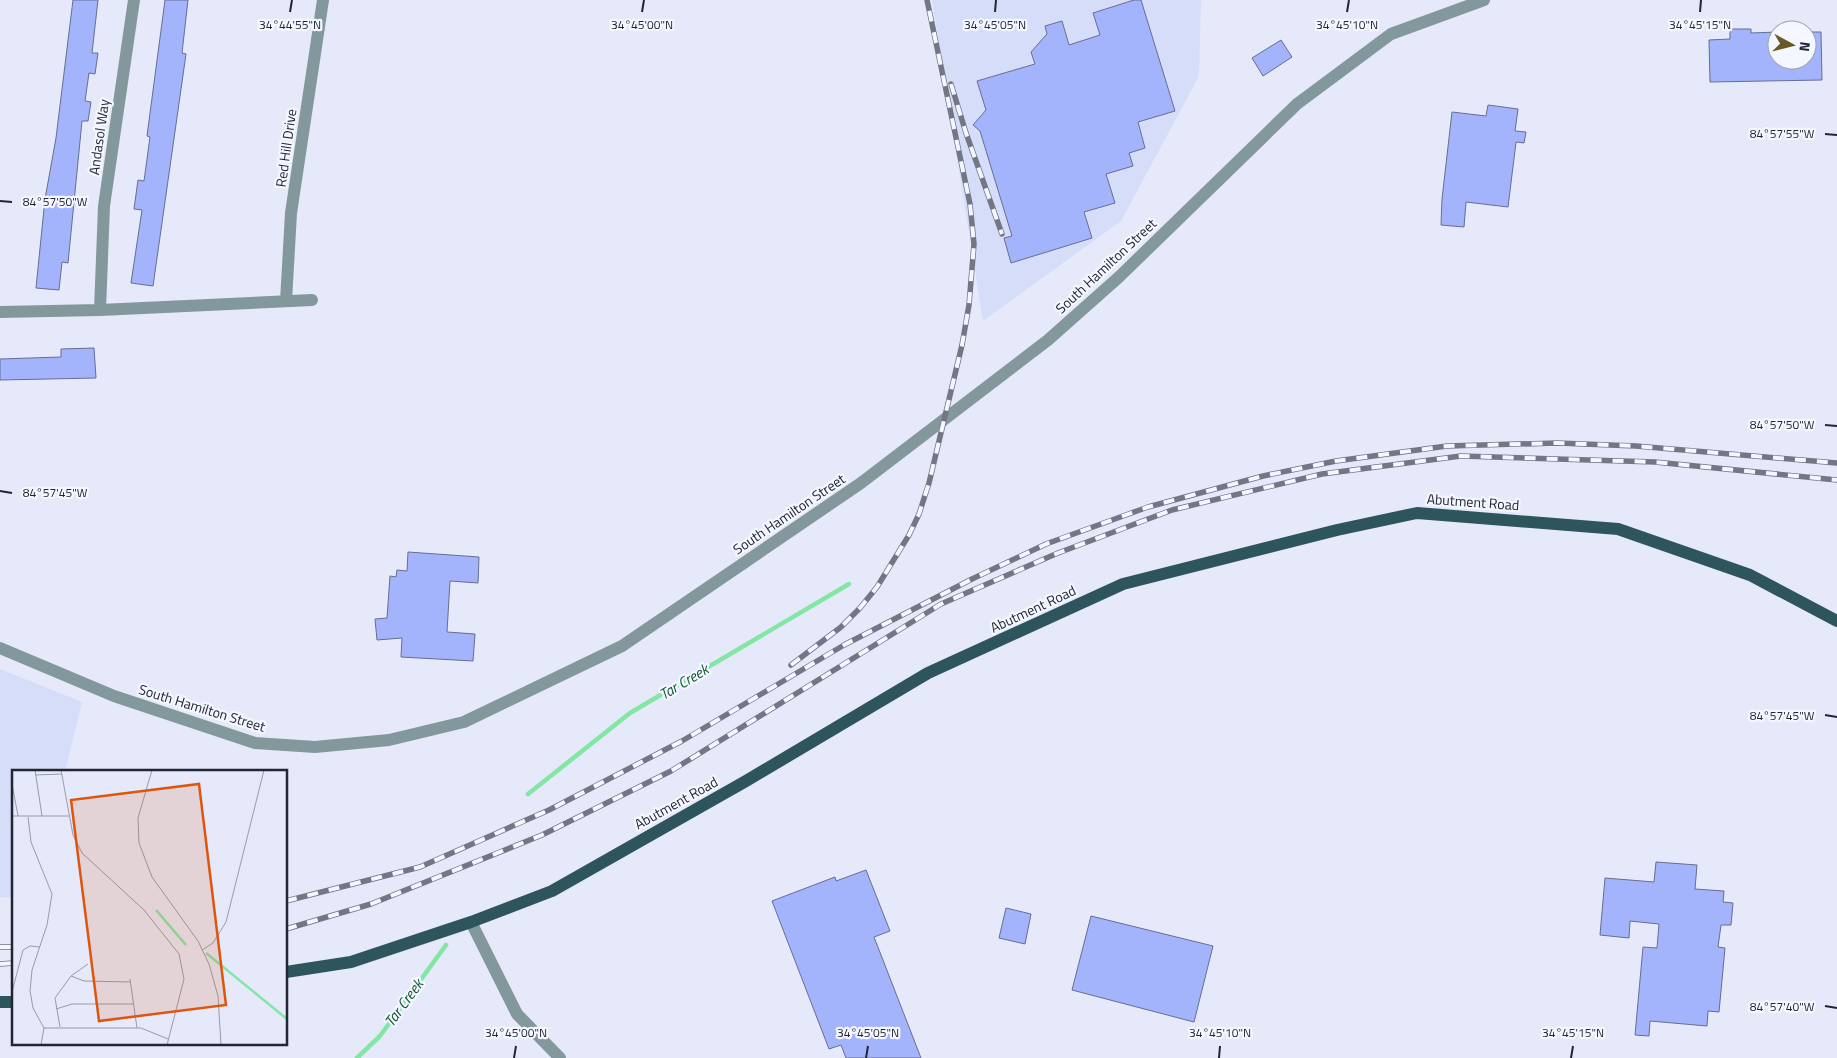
<svg xmlns="http://www.w3.org/2000/svg" width="1837" height="1058" viewBox="0 0 1837 1058" font-family="'Titillium Web',sans-serif">
  <rect width="100%" height="100%" fill="#e5e9f9"/>
  <path fill="#d5ddf8" d="M932,0h269l-2,76 -78,145 -138,100z
    M0,669l82,33 -17,70h-51v126l-14,-1z"/>
  <g fill="none" stroke-linecap="round" stroke-linejoin="round">
    <path stroke="#84e6a5" stroke-width="4.5" d="M528,794l102,-81 219,-129
      M357,1058l23,-22 66,-91"/>
  </g>
  <path fill="#a3b4fc" stroke="#666e90" d="M73,0h25l-6,53h6l-3,21 -6,-1 -4,28 6,1 -3,19h-6l-14,142 -6,-1 -3,28 -23,-2 9,-89 11,-61z
    M165,0h23l-6,53 4,1 -33,232 -22,-3 11,-73 -8,-1 4,-29 6,1 6,-44 -3,-1z
    M1134,0h7l34,111 -37,11 7,26 -16,5 4,13 -27,8 9,29 -31,9 8,26 -81,25 -7,-25 8,-2 -32,-105 -7,-6 13,-15 -9,-29 58,-17 -4,-12 16,-18 -2,-8 17,-5 7,24 31,-10 -7,-22z
    M1730,29h21v4l26,-1v28h30v-28h14l1,48 -112,2 -1,-42 21,-1z
    M1281,40l11,17 -29,19 -11,-18z
    M1488,105l30,4 -3,22 11,1 -2,11 -8,-1 -8,65 -42,-5 -2,25 -23,-2 1,-26 10,-87 34,4z
    M94,348l2,30 -96,2v-21l61,-2v-8z
    M408,552l71,5 -1,26 -28,-2 -3,51 28,2 -2,27 -72,-4 1,-19 -25,2 -2,-21 12,-1 3,-42 6,1 1,-7 10,1z
    M1656,862l41,3 -2,24 29,2 -1,11 10,1 -2,22h-10l-3,22 7,1 -6,64 -11,-1 -1,15 -57,-5 -1,15 -14,-1 8,-88 14,1 2,-24 -29,-3 -1,17 -29,-3 5,-57 49,4z
    M866,870l24,61 -16,6 47,121h-75l-5,-13 -12,4 -57,-148 63,-24 1,4z
    M1006,908l25,6 -6,30 -26,-6z
    M1091,916l122,30 -19,76 -122,-32z"/>
  <g fill="none" stroke-linecap="round" stroke-linejoin="round">
    <path stroke="#83989d" stroke-width="12" d="M286,301l5,-88 32,-213
      M100,310l4,-104 30,-206
      M0,312l100,-2 212,-10
      M0,648l114,48 141,47 60,4 74,-7 75,-18 158,-76 239,-163 187,-143 71,-63 178,-173 94,-70 93,-34
      M471,922l46,92 43,44"/>
    <path stroke="#2e555e" stroke-width="12" d="M286,972l65,-10 120,-40 81,-31 194,-110 182,-108 195,-89 214,-54 80,-17 201,16 132,46 87,46
      M0,1002h14"/>
    <g stroke="#737685" stroke-width="5.5">
      <path id="rail" d="M951,84l15,49 36,101
        M791,665l50,-38 19,-19 17,-21 32,-52 10,-21 10,-31 33,-138 7,-40 5,-61 -4,-40 -43,-204
        M286,901l134,-34 129,-57 133,-69 162,-96 128,-66 74,-35 102,-37 115,-31 73,-15 111,-15 110,-3 79,3 201,17
        M286,929l85,-25 171,-69 129,-64 270,-167 117,-51 114,-43 150,-36 139,-18 194,6 182,18
        M0,947h14
        M0,964l14,-1"/>
    </g>
    <use href="#rail" stroke="#f4f7ff" stroke-width="4" stroke-dasharray="11" stroke-linecap="butt"/>
  </g>
  <path fill="none" stroke="#222533" stroke-width="2" d="M290,12l2,-12M642,12l2,-12M995,12l1,-12M1347,12l2,-12M1700,12l1,-12M1825,134l12,1M0,201l12,1M1825,425l12,1M0,491l12,2M1825,715l12,2M1825,1006l12,2M514,1058l2,-12M866,1058l2,-12M1219,1058l1,-12M1571,1058l2,-12"/>
  <g text-anchor="middle" stroke-width="4.5" stroke-linejoin="round" paint-order="stroke">
    <g font-size="14" fill="#222533" stroke="#f4f7ff">
      <text transform="translate(99 137) rotate(-82)" y="5">Andasol Way</text>
      <text transform="translate(286 148) rotate(-82)" y="5">Red Hill Drive</text>
      <text transform="translate(1106 266) rotate(-43)" y="5">South Hamilton Street</text>
      <text transform="translate(1473 502) rotate(4)" y="5">Abutment Road</text>
      <text transform="translate(789 514) rotate(-34)" y="5">South Hamilton Street</text>
      <text transform="translate(1033 609) rotate(-25)" y="5">Abutment Road</text>
      <text transform="translate(202 708) rotate(17)" y="5">South Hamilton Street</text>
      <text transform="translate(676 803) rotate(-29)" y="5">Abutment Road</text>
    </g>
    <g font-size="15" font-style="italic" fill="#0f5931" stroke="#f4f7ff">
      <text transform="translate(684 682) rotate(-31)" y="5">Tar Creek</text>
      <text transform="translate(404 1003) rotate(-54)" y="5">Tar Creek</text>
    </g>
  </g>
  <g transform="translate(12 770)">
    <rect width="275" height="275" fill="#e5e9f9"/>
    <path fill="none" stroke="#84e6a5" stroke-width="2.5" d="M144,140l30,35M194,183l81,66"/>
    <path fill="none" stroke="#979baa" stroke-width="1" d="M23,0l7,46M49,0l12,65 9,18 62,57 35,44 5,25 -17,66M140,0l-14,48 1,25 13,34 46,64 11,23 9,32 3,49M23,5l27,-1M0,14l6,32M0,46h57M16,47l3,25 21,52 -5,31 -15,45 -2,21 3,17 11,20 -3,17M190,180l11,-7 13,-21 38,-152M59,206l13,5 47,1M118,209l7,49M0,222l11,-42 7,-4 10,1M44,239l16,-5h62M48,257l-5,-29 16,-22 17,-12M32,258h97l27,11"/>
    <path fill="#de560e" fill-opacity="0.15" stroke="#de560e" stroke-width="2.5" d="M187,14l27,221 -127,16 -28,-221z"/>
    <rect width="275" height="275" fill="none" stroke="#222533" stroke-width="2.5"/>
  </g>
  <g font-size="12" text-anchor="middle" fill="#222533" stroke="#f4f7ff" stroke-width="4.5" stroke-linejoin="round" paint-order="stroke">
    <text x="290" y="29">34°44'55"N</text>
    <text x="642" y="29">34°45'00"N</text>
    <text x="995" y="29">34°45'05"N</text>
    <text x="1347" y="29">34°45'10"N</text>
    <text x="1700" y="29">34°45'15"N</text>
    <text x="1782" y="138">84°57'55"W</text>
    <text x="55" y="206">84°57'50"W</text>
    <text x="1782" y="429">84°57'50"W</text>
    <text x="55" y="497">84°57'45"W</text>
    <text x="1782" y="720">84°57'45"W</text>
    <text x="1782" y="1011">84°57'40"W</text>
    <text x="516" y="1037">34°45'00"N</text>
    <text x="868" y="1037">34°45'05"N</text>
    <text x="1220" y="1037">34°45'10"N</text>
    <text x="1573" y="1037">34°45'15"N</text>
  </g>
  <g transform="translate(1792 45) rotate(97)"><circle r="24" fill="#f4f7ff" stroke="#a0a3ad"/>
  <path d="M0-4L9 19L0 12L-9 19Z" fill="#685926"/>
  <text y="-8" font-size="14" font-weight="bold" text-anchor="middle" fill="#222533">N</text>
  </g>
</svg>
